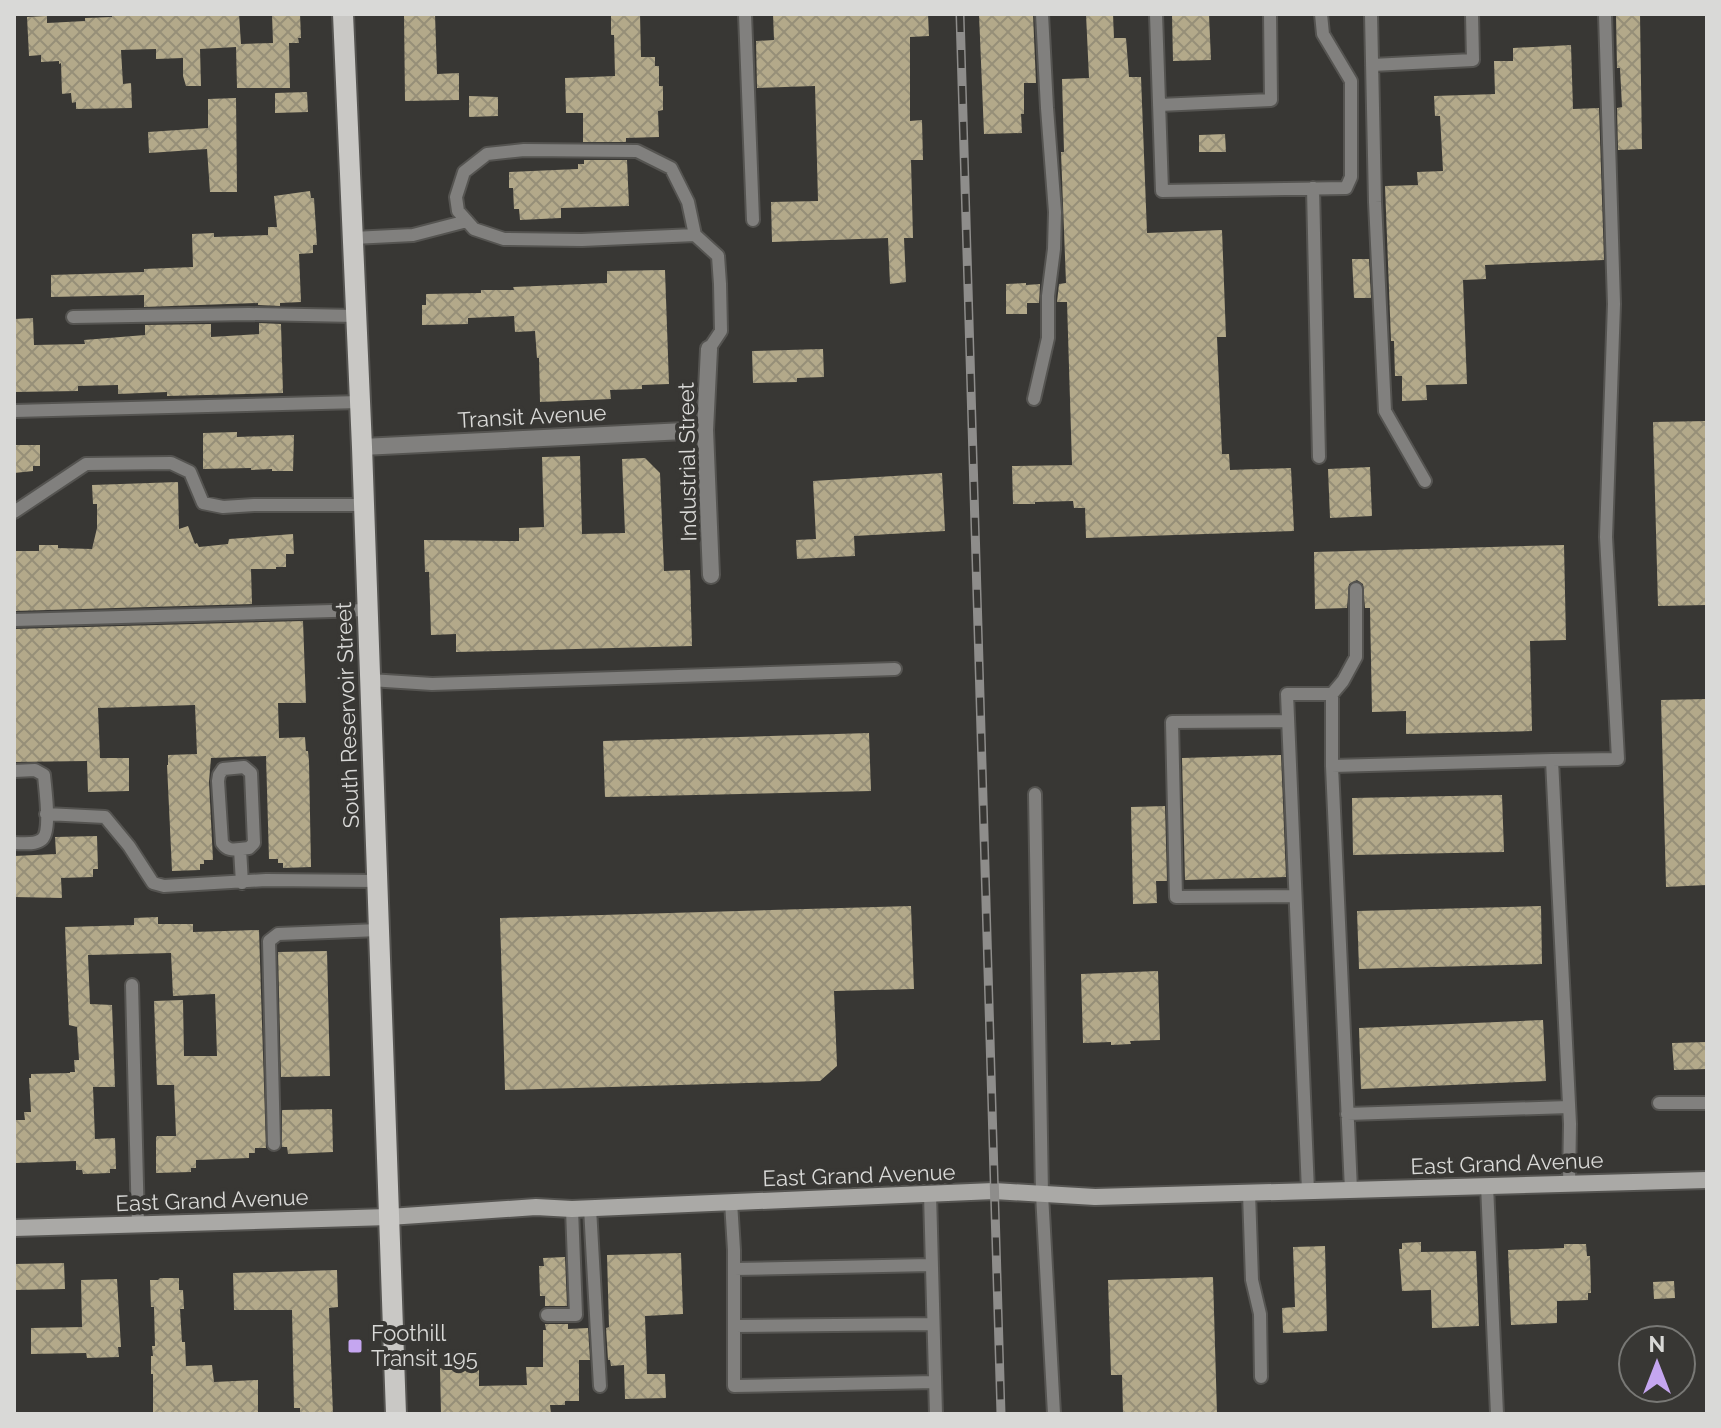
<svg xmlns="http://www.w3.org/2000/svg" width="1721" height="1428" viewBox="0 0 1721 1428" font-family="Raleway,sans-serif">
  <defs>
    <pattern id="building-cross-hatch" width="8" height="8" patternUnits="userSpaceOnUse" patternTransform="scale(2)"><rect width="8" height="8" fill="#b3a98a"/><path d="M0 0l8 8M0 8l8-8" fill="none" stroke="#968f78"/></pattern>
  </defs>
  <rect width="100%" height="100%" fill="#383734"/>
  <path fill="url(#building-cross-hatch)" d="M112,14h127l2,30 32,-1 -1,-29h28l1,24h-3l1,5h-10l1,45h-53l-1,-41 -36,2 1,37h-15l-3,-10v-18l-27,1v-10l-35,1 2,34 8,-1 1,25 -56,1v-7l-4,1 -1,-10 -9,1 -1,-31 -2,1v-3l-18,1v-7l-12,1 -2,-39 20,-1v7l38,-2v-3l27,-1z
    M404,14h31l2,60 22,-1v27l-54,1z
    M611,14h29l1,43h14v9h4v20h4v24l-5,1 1,26 -33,1v4h-43v-29h-17l-1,-35 50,-2 -1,-41h-3z
    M773,14h155l1,22 -19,1v84l12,-1 1,40h-12l2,78h-9l2,44 -16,2 -2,-46 -116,4 -1,-40 47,-1 -3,-115 -58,2 -1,-47 18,-1z
    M979,14h54l3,69h-12v31h-3l1,19 -38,1z
    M1086,14h27l1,24h12l3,39h12l6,156 75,-3 4,107h-9l5,117h7l1,16 61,-2 3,63 -208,7 -1,-30h-11l-1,-7 -38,1v2h-22l-1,-38 60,-1 -5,-163h-10l2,-18 7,-1 -5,-131h3l-2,-73 27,-1z
    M1172,14h37l2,46 -38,1z
    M1616,14h24l2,135 -24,1 -1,-42 5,-1 -2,-39h-3z
    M1571,45l2,64 26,-1 5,152 -119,5 1,14 -23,1 4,104 -41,1 1,15 -25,1v-25h-7l-1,-35h-3l-6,-155 33,-1 -1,-13 26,-1 -3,-55h-5l-1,-20 61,-2 -1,-33h19v-13z
    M307,92l1,20 -33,1v-20z
    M469,96l29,1v19l-29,1z
    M236,98l1,94h-27l-3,-43 -58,4 -1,-21 60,-4v-29z
    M1225,134l1,18h-27v-17z
    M584,160h43l2,46 -68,2v10l-41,2 -1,-11h-5l-1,-21h-4v-16l69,-3v-5h6z
    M310,191l1,7h3l3,47h-4v8l-14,1 2,48 -21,1v3l-22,-1v-2l-114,4v-12l-93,2v-22l93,-3v-3l49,-2 -1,-33 22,-1v4l54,-2v-8h9l-3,-31z
    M1352,259h17l2,39h-17z
    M665,270l4,114 -27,1v4l-32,1 1,9 -71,3 -1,-44h-2l-2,-27 -20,1 -1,-16 -46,2v6l-46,1v-20h4v-11l55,-1v-3h33l-1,-3 94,-4v-12z
    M1026,283v2l14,-1 -1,19h-12v11h-21v-30z
    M33,318l1,27 51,-1 -1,-4 61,-5v-10l66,-1v13l48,-3v-11l22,1 2,69 -116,3v-4l-49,2v-9l-40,1v5l-64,1v-73z
    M823,349l1,28 -27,1v4l-44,1 -1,-32z
    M1707,421v184l-49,1 -5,-184z
    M237,432v5l57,-2 -1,36h-21v-2l-21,1v-2l-48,1v-36z
    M14,445h26v21h-7v5l-19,2z
    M580,456l2,78 43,-1 -3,-74 23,-1 15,15 4,98 26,-1 2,76 -236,6v-18l-25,1 -2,-63h-4l-1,-32 95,1v-13l25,-1 -2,-70z
    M1370,467l2,49 -42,2 -2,-49z
    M942,473l3,58 -91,5 1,20 -58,3 -1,-19 20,-1 -3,-58z
    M178,482l1,47 9,-3 7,18 2,-1 2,4 29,-3 1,-5 64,-5 1,20h-8v13h-10v2h-25l1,35 -238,7v-60h25v-6h19v3l34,1 5,-21v-24h-4l-1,-19z
    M1564,545l2,95 -36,1 2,90 -126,3v-23l-34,1 -2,-104h-5l-2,-24 -6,-4 -8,4 -2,24 -32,1 -1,-57z
    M303,621l3,82h-28l1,35 26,-1 1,14h2l1,10 2,106 -28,1v-5h-5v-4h-9l-3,-103 -29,1 -26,1 -2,24 4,78h-9v4h-4v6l-28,1 -5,-106h1v-10l29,-1 -2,-49 -97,3 2,50h29v33l-41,1 -1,-31 -73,1v-133z
    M1707,699v186l-41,2 -5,-187z
    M869,733l2,58 -266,6 -2,-56z
    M1281,755l5,122 -101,3 -3,-122z
    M1502,795l2,57 -151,3 -1,-57z
    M1165,806l2,75h-11l1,22 -24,1 -2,-97z
    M97,836l1,33h-5v8l-32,1 1,20 -48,-1v-41l42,-2 -1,-17z
    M911,906l3,83 -80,2 3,75 -17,15 -315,9 -5,-172z
    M1541,906l1,58 -183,5 -2,-58z
    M158,917v7h35v8l66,-2 7,218h-11v5h-6v5l-53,2v8h-5v4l-35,1v-35l1,-2h19l-2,-51h-17l-3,-84 29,-1 1,56h33l-2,-62 -42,2 -2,-43 -83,2 2,49 22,1 2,55 1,27h-22l2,52 20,-1 1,31h-6v4l-27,1 -1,-4h-6v-9l-60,2 -1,-43h10l-1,-8h7l-2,-34h2v-4l39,-1v-1h5l-1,-12h5l-2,-33 -8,-2 -4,-98 69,-2v-7z
    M327,951l3,125 -49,1 -3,-125z
    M1158,971l2,69 -30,1 1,3 -20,1v-3l-28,1 -2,-69z
    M1543,1020l3,61 -185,8 -2,-61z
    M1707,1042v27l-33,1 -2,-27z
    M332,1109l1,43 -45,2 -1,-7h-5v-37z
    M1421,1242v10l55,-1 3,75 -47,2 -1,-38 -29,1 -3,-42h3v-6z
    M1564,1244h22l1,12h3l1,37h-3v7l-31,1v22l-46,2 -3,-75 56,-2z
    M1325,1246l2,85 -44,2 -1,-25 13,-1 -2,-60z
    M681,1253l2,61 -38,2 2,58h18l1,24 -41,1 -1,-34 -13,1 -1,-6h-2l-2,-32 3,-1 -2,-72z
    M565,1257l2,49h-22v-10h-5l-1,-30h5l-1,-8z
    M64,1263l1,26 -51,1v-26z
    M337,1270l1,37 -9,1 4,106h-33v-6h-6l-2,-98h-58l-1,-37z
    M1213,1277l4,137h-94l-1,-39h-11l-3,-95z
    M160,1278h19v12h4l1,19h-4l2,33h3l1,24 26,-1 2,17 44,-2v34h-105v-40h-2v-18h2l-1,-10h3l-1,-39h-3l-1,-27h8z
    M117,1279l4,68h-3l1,10 -32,1 -1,-5 -55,1v-26l51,-1 -1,-47z
    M1674,1281l1,17 -21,1 -1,-17z
    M545,1324h23v5l20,-1 2,32h-11v41h-14v4h-15l1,9h-110l-1,-46 39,-1v19l48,-1 -1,-18h17v-37h3z"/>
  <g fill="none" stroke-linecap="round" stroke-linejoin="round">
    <g stroke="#555451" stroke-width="16">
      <path id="lane" d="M745,14l8,206
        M1156,14l6,177 184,-3 5,-11v-96l-28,-47 -2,-20
        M1371,14l4,188 10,209 40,70
        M1372,65l101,-5 -1,-46
        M1159,105l112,-5 -1,-86
        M1313,188l6,269
        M695,235l-113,5 -78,-1 -30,-10 -16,-18 -2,-14 8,-25 23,-18 37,-4 113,1 34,17 17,34 7,33 23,21 2,28 1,47 -12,18
        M353,238l60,-3 54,-14
        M73,317l176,-3 107,2
        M1034,399l14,-61v-42l6,-47 1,-37 -8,-104 -5,-94
        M14,411l346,-9
        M14,512l72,-48 85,-1 19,9 13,31 20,4 31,-2h110
        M14,620l353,-10
        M370,680l62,4 463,-15
        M1332,694l11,-13 13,-24v-68
        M1288,721l-116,1 4,175 119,-1
        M1552,760l66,-1 -12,-222 8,-233 -9,-290
        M14,771l21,-1 9,5c1,13 8,59 -3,65 -7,5 -19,3 -27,3
        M1035,794l7,400 12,220
        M46,814l59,3 24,29 24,37 11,3 102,-6 111,1
        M240,849l9,-1 5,-5 -3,-70 -7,-6 -21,2 -4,6 -1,6 4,62c5,7 10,7 18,6l2,34
        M132,985l6,239
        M1659,1103h48
        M1347,1114l222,-7
        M274,1144l-5,-203 9,-7 101,-4
        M1487,1185l10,229
        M1351,1190l-19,-424 220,-6 18,364 -1,59
        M1308,1191l-21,-497h45v72
        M1249,1193l3,87 8,34 1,63
        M930,1194l6,220
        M731,1202l3,48v136l201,-4
        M590,1208l10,178
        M734,1269l197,-4
        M547,1315h29l-4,-106
        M734,1326l199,-2"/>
    </g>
    <g stroke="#555451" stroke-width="20">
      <path id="street" d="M709,349l-4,81 6,145
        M362,447l343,-17"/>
    </g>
    <g stroke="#555451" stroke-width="20">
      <path id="secondary" d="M14,1228l375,-11 147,-10 36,2 422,-18 101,6 612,-17"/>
    </g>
    <g stroke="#555451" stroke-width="24">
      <path id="primary" d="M343,14l19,433 34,967"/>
    </g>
    <use href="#lane" stroke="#81807e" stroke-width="12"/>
    <use href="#street" stroke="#81807e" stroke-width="16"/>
    <use href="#secondary" stroke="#aaa9a6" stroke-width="16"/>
    <use href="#primary" stroke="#c9c8c5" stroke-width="20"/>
    <g stroke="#8e8d8b" stroke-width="9">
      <path id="rail" d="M960,14l41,1400"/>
    </g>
    <use href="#rail" stroke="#383734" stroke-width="6" stroke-dasharray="18" stroke-linecap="butt"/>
  </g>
  <rect fill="#c5a6f0" stroke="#383734" stroke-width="3" x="347" y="1338" width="16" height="16" rx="4"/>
  <g text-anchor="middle" stroke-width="8" stroke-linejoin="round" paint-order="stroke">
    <g font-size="22" fill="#d9d9d7" stroke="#383734">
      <text transform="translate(532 416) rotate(-3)" y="8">Transit Avenue</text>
      <text transform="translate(687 462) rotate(-91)" y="8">Industrial Street</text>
      <text transform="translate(347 715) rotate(-92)" y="8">South Reservoir Street</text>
      <text transform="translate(1507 1163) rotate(-2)" y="8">East Grand Avenue</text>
      <text transform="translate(859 1175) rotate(-2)" y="8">East Grand Avenue</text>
      <text transform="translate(212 1200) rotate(-2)" y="8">East Grand Avenue</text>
    </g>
    <g font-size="22" fill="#d9d9d7" stroke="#383734" text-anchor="start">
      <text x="371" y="1341">Foothill<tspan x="371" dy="25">Transit 195</tspan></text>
    </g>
  </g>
  <rect width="1721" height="1428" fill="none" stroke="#d9d9d7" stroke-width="32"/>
  <g transform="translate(1657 1364)"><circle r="38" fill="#383734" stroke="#787875" stroke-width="2"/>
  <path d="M0-6L14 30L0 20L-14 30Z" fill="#c5a6f0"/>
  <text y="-12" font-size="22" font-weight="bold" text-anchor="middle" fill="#d9d9d7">N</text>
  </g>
</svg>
